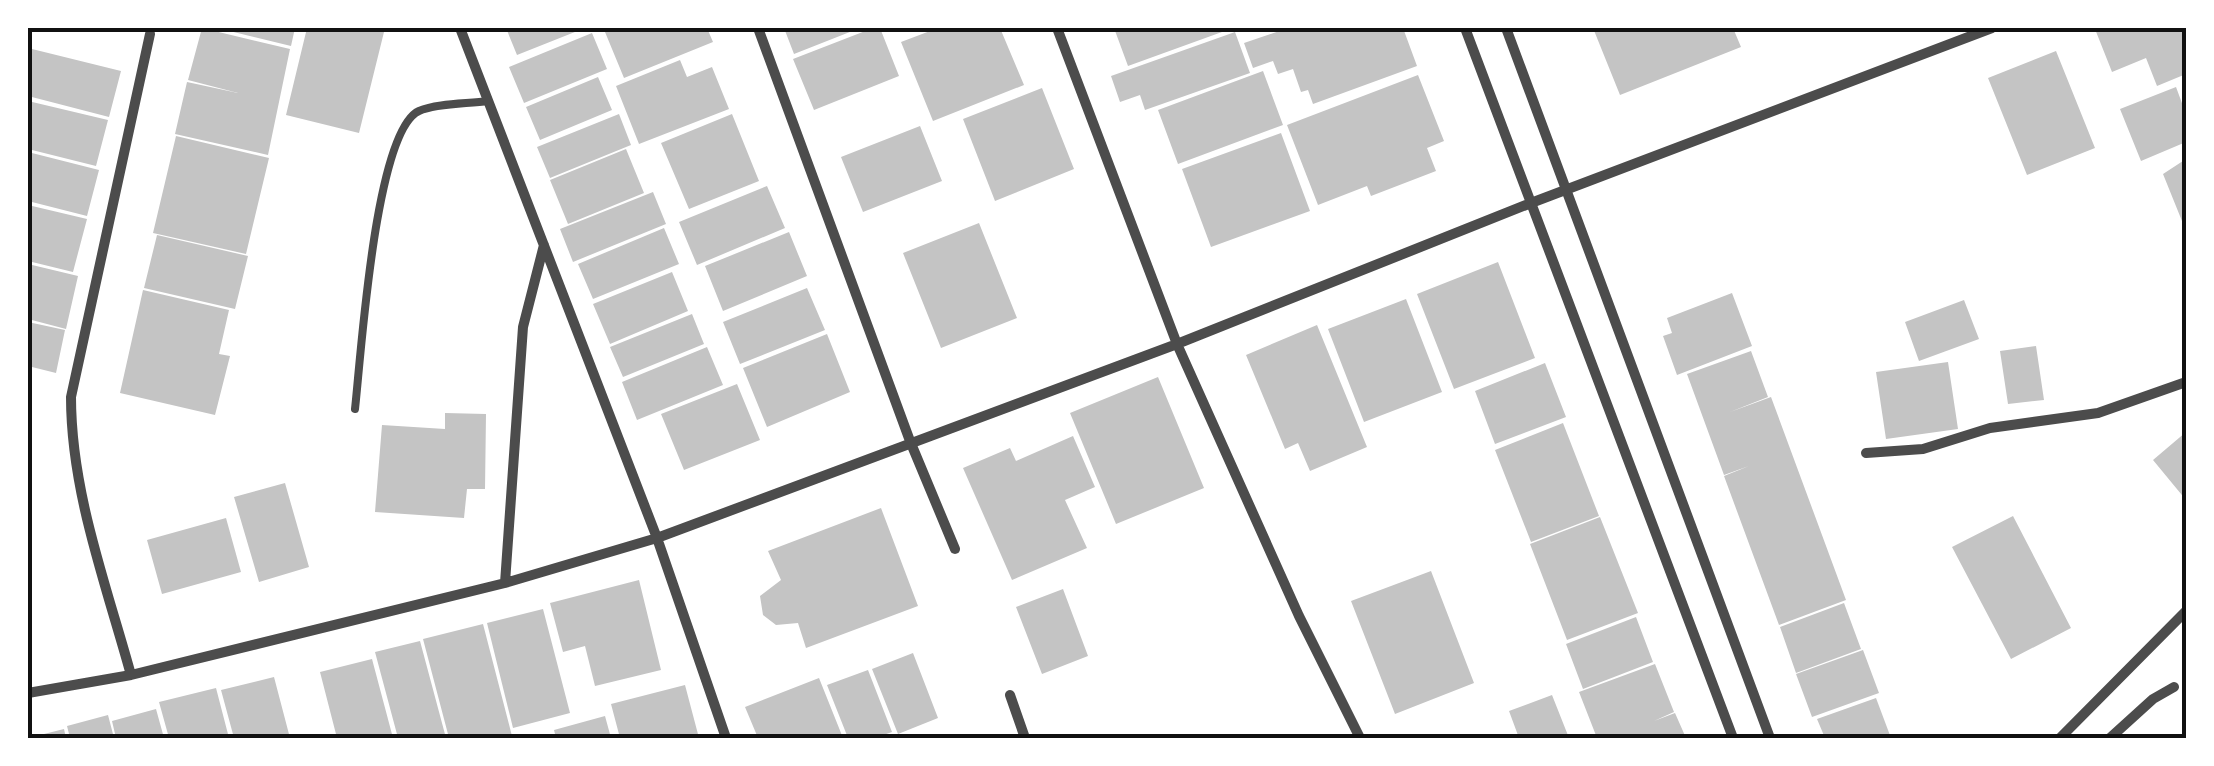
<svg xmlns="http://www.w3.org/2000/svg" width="2214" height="766" viewBox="0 0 2214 766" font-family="Lora,serif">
  <rect width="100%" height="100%" fill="#fff"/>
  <path fill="#c4c4c4" d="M202,28l88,21 -22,106 -93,-21 12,-52 51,11 -50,-13z
    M217,28h78l-4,18z
    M307,28h57l20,4 -25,101 -73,-18z
    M506,28h79l-68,27z
    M616,28h91l6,14 -89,36 -19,-46z
    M784,28h76l-66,26z
    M873,28h7l19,48 -85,34 -21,-51z
    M938,28h62l24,57 -91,36 -32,-79z
    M1114,28h119l-105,38z
    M1288,28h115l14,38 -104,38 -5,-14 -7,2 -8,-23 -15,5 -5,-13 -20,7 -9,-25z
    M1593,28h140l8,19 -121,48z
    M2099,28h87v46l-29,12 -11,-28 -34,14 -17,-43z
    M1235,32l15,41 -105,37 -5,-15 -20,7 -9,-26z
    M592,33l15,36 -83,34 -15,-36z
    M32,49l89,22 -12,46 -81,-21z
    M2056,51l39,97 -68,27 -39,-97z
    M680,60l7,17 25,-10 17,42 -90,35 -23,-58z
    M1263,71l20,54 -105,39 -20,-54z
    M1418,75l26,66 -17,7 9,23 -65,25 -4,-10 -49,19 -31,-80z
    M598,77l14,33 -72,30 -14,-33z
    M2176,87l10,27v28l-45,19 -21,-52z
    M1042,88l32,81 -79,32 -32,-82z
    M28,101l80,19 -12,46 -68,-17z
    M619,114l12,31 -81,33 -13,-31z
    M732,114l27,67 -70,28 -28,-66z
    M920,126l22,55 -79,31 -22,-55z
    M1281,133l29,78 -99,36 -29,-78z
    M176,136l93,22 -23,96 -93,-21z
    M626,149l18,44 -76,31 -18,-44z
    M28,152l71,18 -12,46 -59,-15z
    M2186,159v72l-23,-57z
    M767,186l18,42 -88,37 -18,-43z
    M653,192l13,32 -93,38 -13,-33z
    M28,205l59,14 -14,53 -45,-11z
    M979,223l38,95 -76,30 -38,-95z
    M664,228l15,36 -86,35 -15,-35z
    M789,232l18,44 -84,35 -18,-45z
    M157,235l91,21 -13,53 -91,-21z
    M1498,262l37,96 -81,31 -37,-95z
    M28,264l50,12 -12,53 -38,-10z
    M672,272l16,39 -78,33 -17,-40z
    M807,288l18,42 -85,34 -17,-42z
    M143,290l86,20 -10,44 11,2 -15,59 -95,-22z
    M1732,293l20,53 -75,29 -14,-39 9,-3 -5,-15z
    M1406,299l36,93 -78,30 -36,-93z
    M1964,300l15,39 -60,22 -14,-39z
    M692,314l12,30 -81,33 -13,-30z
    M28,322l37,8 -9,43 -28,-7z
    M1317,325l50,122 -57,24 -12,-28 -13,6 -39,-94z
    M827,334l23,58 -83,35 -24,-59z
    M2036,346l8,54 -36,4 -8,-53z
    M707,347l16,38 -86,35 -15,-38z
    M1751,351l17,46 -38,15 41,-15 75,203 -67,25 -55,-149 25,-10 -25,9 -37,-101z
    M1948,362l10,67 -72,10 -10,-67z
    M1545,363l21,54 -71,27 -20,-53z
    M1158,377l46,111 -88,36 -46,-111z
    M737,384l23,56 -76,30 -23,-56z
    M445,413l41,1 -1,75h-18l-3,29 -89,-6 7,-87 63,4z
    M1563,423l36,93 -68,26 -36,-92z
    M2186,432v68l-33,-40z
    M1073,436l22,51 -30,13 22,48 -75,32 -49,-112 47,-20 6,13z
    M285,483l24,84 -50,15 -25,-85z
    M881,508l37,98 -112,42 -8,-25 -22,2 -13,-10 -3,-19 21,-16 -13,-29z
    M2013,516l58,112 -60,31 -59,-112z
    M1600,517l38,96 -71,27 -37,-96z
    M226,518l15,54 -79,22 -15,-54z
    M1431,571l43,112 -79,31 -44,-113z
    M639,580l22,90 -66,16 -10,-40 -22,6 -13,-49z
    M1063,589l25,67 -46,18 -26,-67z
    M1844,603l17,46 -65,24 -16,-46z
    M543,609l27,104 -57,15 -26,-105z
    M1636,617l17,45 -70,27 -17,-45z
    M483,624l29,112 -63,2 -26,-99z
    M420,641l26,97h-48l-23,-86z
    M1863,650l16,43 -67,24 -16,-43z
    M913,653l25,65 -40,16 -26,-65z
    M372,659l21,79h-56l-17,-66z
    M1655,664l19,48 -20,9 21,-8 11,25h-89l-18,-46z
    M868,670l24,62 -17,6h-27l-21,-53z
    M274,677l16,61h-56l-13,-48z
    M819,678l24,60h-85l-13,-31z
    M685,685l14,53h-79l-9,-34z
    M216,688l13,50h-60l-10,-36z
    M1552,695l17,43h-50l-10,-27z
    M1876,698l15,40h-66l-8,-19z
    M156,709l8,29h-48l-4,-17z
    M108,715l6,23h-44l-3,-12z
    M605,716l6,22h-55l-2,-8z
    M64,729l2,9h-33l-1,-1z"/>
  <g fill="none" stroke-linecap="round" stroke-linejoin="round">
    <path stroke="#4c4c4c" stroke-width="8" d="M355,409c6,-53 20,-278 64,-298 19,-8 49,-7 69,-10"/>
    <path stroke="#4c4c4c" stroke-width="10" d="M460,28l197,510 69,200
      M758,28l152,413 45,108
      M1057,28l120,316 122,272 61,122
      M1465,28l268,710
      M1506,28l264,710
      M1866,453l57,-4 67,-21 108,-15 88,-31
      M505,583l18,-256 21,-82
      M131,675c-25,-91 -60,-183 -60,-278l79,-363
      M28,693l103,-18 374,-92 152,-45 520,-194 354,-141 461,-175
      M1010,695l15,43
      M2060,738l126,-127
      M2110,738l43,-39 21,-12"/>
  </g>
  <rect width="2214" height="766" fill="none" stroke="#ffffff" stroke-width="60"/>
  <rect x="30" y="30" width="2154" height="706" fill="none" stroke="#111" stroke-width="4"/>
</svg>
